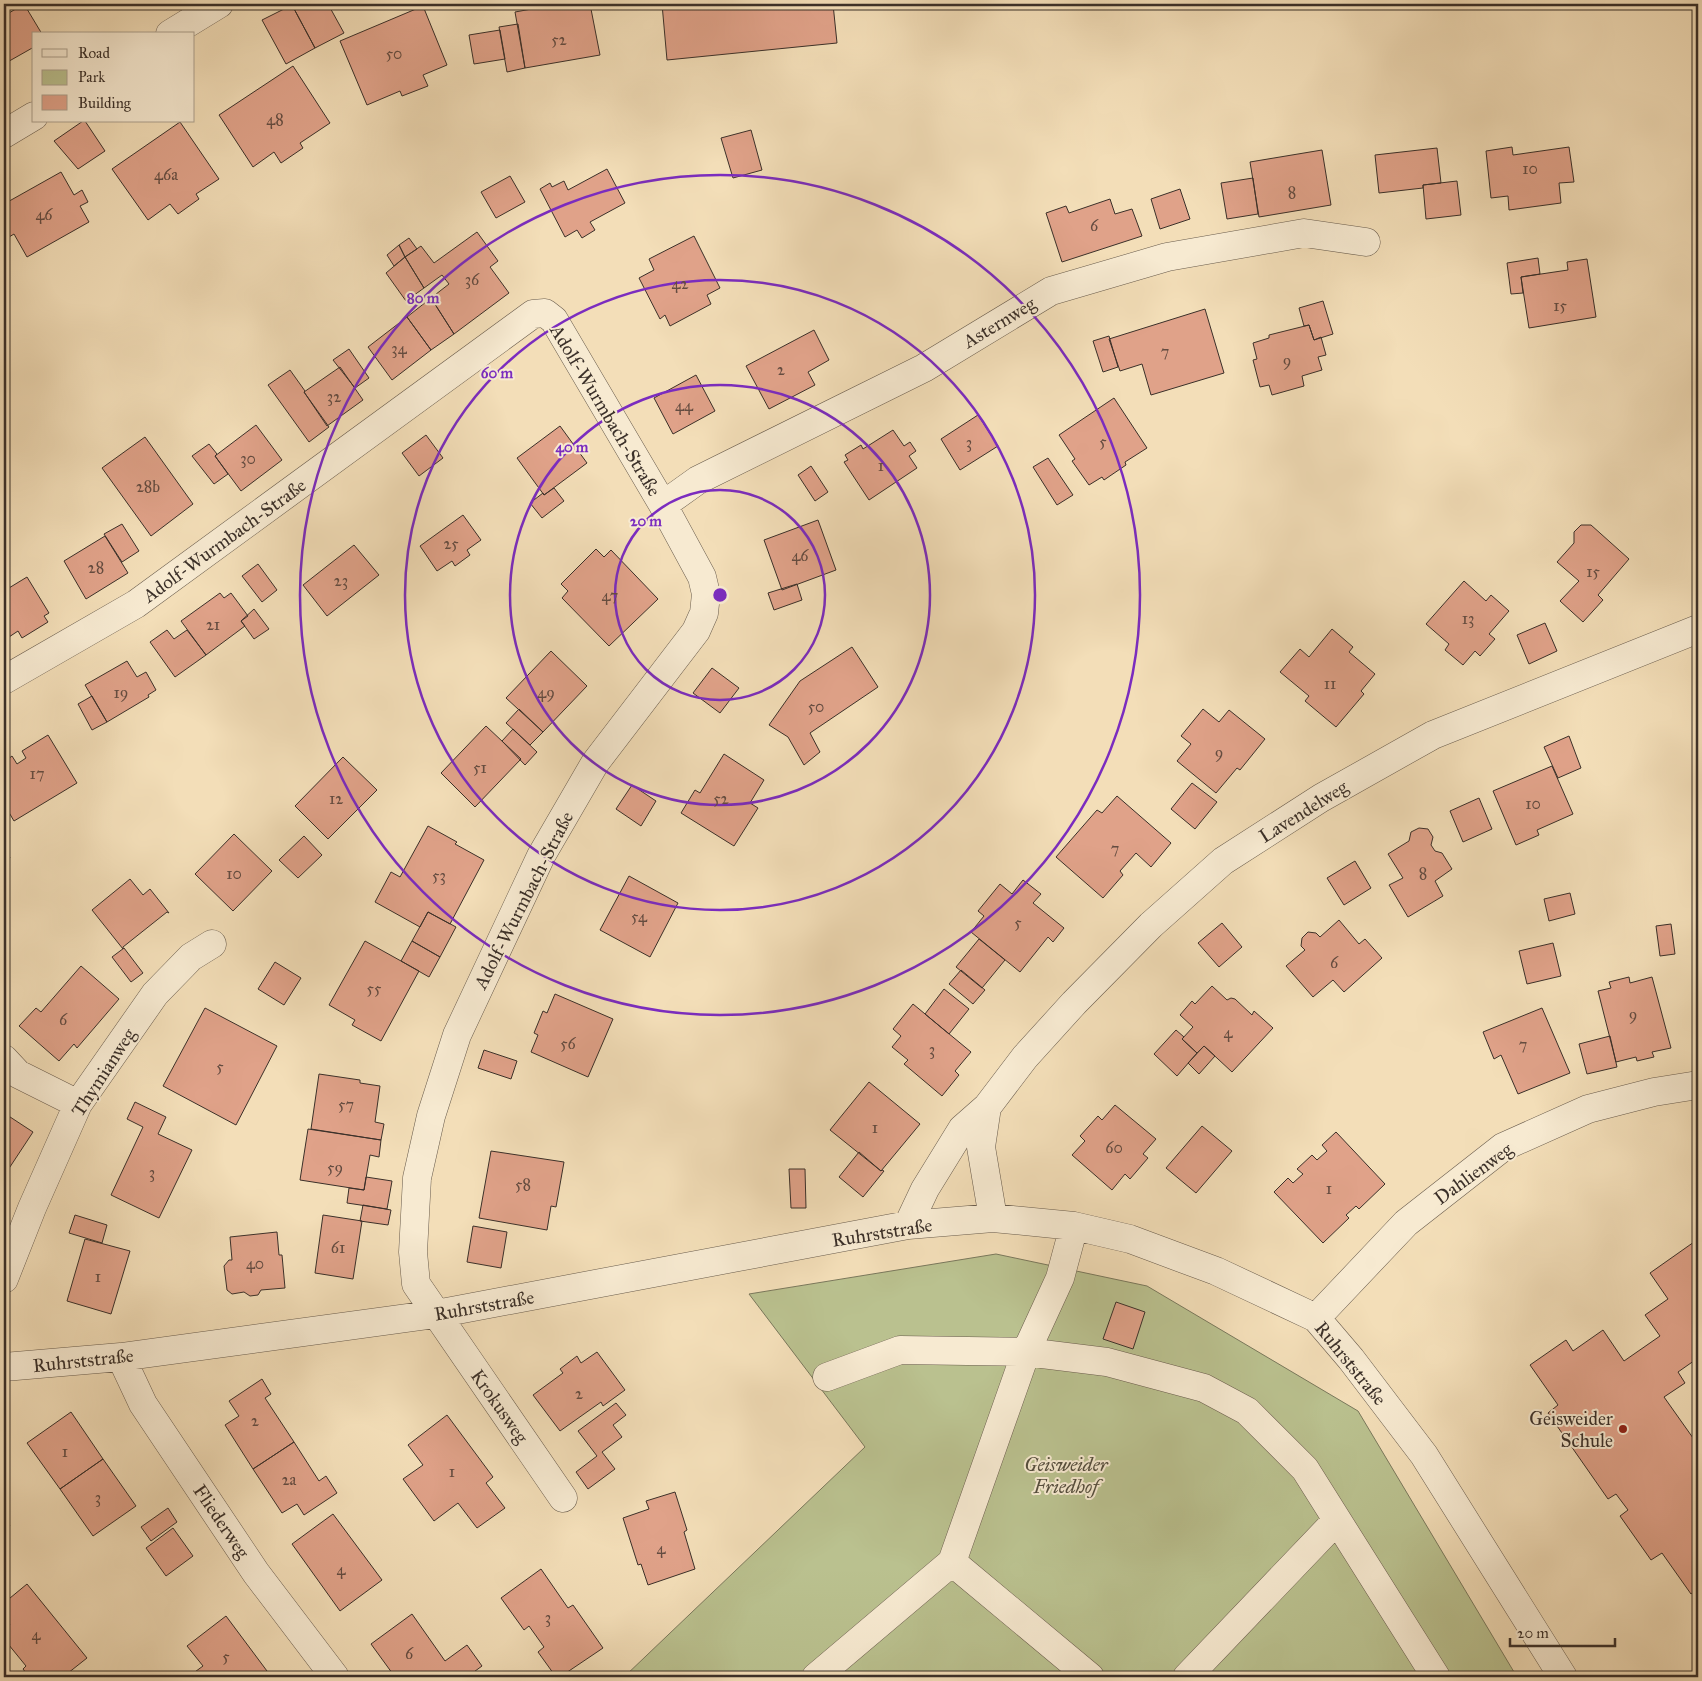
<svg xmlns="http://www.w3.org/2000/svg" width="1702" height="1681" viewBox="0 0 1702 1681" font-family="'IM FELL Great Primer',serif">
  <rect width="100%" height="100%" fill="#f3deb8"/>
  <filter id="stains"><feTurbulence type="fractalNoise" baseFrequency=".004" numOctaves="4"/><feColorMatrix values="0 0 0 0 .2 0 0 0 0 .09 0 0 0 0 .02 0 0 0 .5 -.17"/></filter>
  <radialGradient id="worn" r=".72"><stop offset=".6" stop-color="#630" stop-opacity="0"/><stop offset="1" stop-color="#630" stop-opacity=".3"/></radialGradient>
  <path fill="#bac18f" stroke="#7a785c" d="M996,1254l151,32 211,125 159,266h-893l241,-230 -116,-153z"/>
  <path fill="#e0a289" stroke="#3b3029" d="M24,4l18,30h-8v13l-30,17v-48z
    M294,4h34l16,29 -29,15 -23,-43z
    M559,4h31l10,51 -75,13 -10,-56z
    M662,4h171l4,39 -170,17z
    M292,5l23,43 -29,16 -24,-44z
    M423,6l24,59 -24,10 5,11 -26,10 -2,-5 -33,14 -27,-64z
    M518,24l7,44 -18,4 -8,-45z
    M500,30l5,29 -31,5 -5,-29z
    M293,66l37,57 -30,20 3,5 -22,15 -7,-11 -21,15 -34,-52z
    M83,121h2l20,30 -27,18 -24,-28z
    M180,122l39,57 -23,15 3,5 -21,15 -8,-10 -22,16 -36,-51z
    M751,130l11,40 -29,8 -12,-40z
    M1512,147l1,8 56,-8 5,35 -15,1 2,20 -52,7 -1,-14 -17,2 -5,-47z
    M1437,148l4,35 -18,2v3l-44,5 -4,-38z
    M1322,150l9,55 -72,12 -9,-55z
    M607,169l18,34 -35,19 5,8 -13,8 -5,-8 -12,7 -25,-48 10,-6 2,4 12,-6 4,9z
    M61,172l13,23 8,-5 6,12 -8,4 9,16 -62,35 -13,-23 -10,6v-36z
    M510,176l15,26 -29,16 -15,-26z
    M1253,178l5,36 -31,5 -6,-36z
    M1457,181l4,34 -35,4 -3,-34z
    M1180,189l10,30 -30,10 -9,-30z
    M1110,199l5,15 17,-5 10,27 -80,26 -16,-49 20,-7 3,7z
    M477,232l21,29 -8,6 19,26 -55,41 -23,-36 18,-14 -7,-9 -18,13 -19,-31 16,-11 13,17z
    M694,236l26,52 -13,7 4,9 -41,22 -5,-11 -5,4 -21,-41 15,-8 -5,-11z
    M409,238l8,11 -12,8 -6,-12z
    M399,245l6,12 -11,9 -7,-11z
    M405,257l19,31 -18,13 -20,-28z
    M1538,258l2,16 -19,3 2,16 -12,1 -4,-31z
    M1587,259l9,58 -67,11 -8,-51 47,-7 -1,-8z
    M431,298l23,36 -23,16 -24,-33z
    M1323,301l10,33 -19,6 -5,-15 -5,1 -5,-18z
    M1205,309l19,64 -73,22 -9,-31 -22,7 -11,-32z
    M407,317l24,33 -39,30 -24,-33z
    M1309,325l5,15 7,-3 5,18 -8,2 4,13 -20,6 2,10 -32,9 -3,-10 -9,2 -7,-27 4,-1 -4,-16 16,-5v-3z
    M814,330l15,30 -21,12 7,13 -46,24 -23,-43z
    M1109,336l9,31 -15,5 -10,-31z
    M349,349l20,29 -14,10 -22,-28z
    M340,367l23,33 -36,26 -23,-34z
    M290,370l15,21 -1,1 25,35 -20,15 -41,-57z
    M696,375l19,36 -42,23 -19,-36z
    M1114,398l33,50 -22,14 1,3 -22,15 -2,-3 -13,8 -17,-24 3,-2 -16,-24z
    M978,415l20,31 -38,24 -19,-31z
    M256,425l26,35 -41,31 -26,-35z
    M560,426l27,37 -43,32 -27,-37z
    M893,430l11,16 6,-4 6,9 -7,5 8,12 -48,32 -25,-38 4,-2 -3,-5 16,-10 2,4z
    M426,435l17,23 -24,18 -17,-23z
    M145,437l48,67 -42,32 -49,-68z
    M209,444l8,10 -2,2 13,18 -14,10 -22,-28z
    M1048,458l25,37 -16,10 -24,-38z
    M811,466l17,26 -13,9 -17,-26z
    M554,488l10,13 -22,17 -12,-15 13,-10 1,2z
    M463,515l18,25 -14,10 3,5 -15,11 -3,-5 -15,10 -17,-25z
    M818,520l18,50 -54,20 -18,-50z
    M122,524l17,27 -17,11 -18,-28z
    M1581,525h10l38,34 -31,36 5,5 -20,22 -23,-21 19,-20 -22,-19 17,-19v-11z
    M105,536l23,37 -42,26 -22,-38z
    M354,545l25,30 -52,41 -24,-31z
    M596,549l8,8 7,-7 47,49 -49,47 -47,-48 6,-7 -7,-7z
    M258,564l19,26 -15,12 -20,-26z
    M27,577l22,36 -5,3 4,6 -26,16 -4,-7 -9,6 -5,-8v-38z
    M1464,581l22,20 5,-6 18,16 -20,23 6,5 -15,17 -5,-5 -12,14 -18,-15 4,-6 -23,-20z
    M797,584l5,16 -28,10 -6,-17z
    M220,593l4,5 7,-5 17,23 -7,5 4,5 -39,29 -25,-34z
    M254,609l15,20 -15,10 -13,-18z
    M1545,623l12,28 -28,13 -12,-29z
    M1332,629l21,18 -4,5 26,22 -14,17 3,3 -28,33 -31,-26 4,-5 -29,-24 20,-23 9,8z
    M167,630l7,9 13,-9 19,25 -31,22 -25,-35z
    M852,647l26,40 -68,46 10,19 -16,13 -16,-28 -19,-12 31,-44z
    M551,651l36,35 -44,46 -37,-34z
    M127,661l10,16 9,-5 10,18 -8,5 1,2 -42,25 -22,-37z
    M712,668l27,20 -19,25 -27,-20z
    M92,696l15,26 -15,8 -14,-26z
    M519,709l24,23 -13,13 -24,-22z
    M1203,709l16,13 10,-12 36,29 -25,31 -3,-2 -21,25 -39,-32 14,-17 -10,-8z
    M486,726l35,33 -46,48 -34,-34z
    M513,729l24,23 -12,13 -23,-24z
    M48,735l29,48 -63,38 -10,-17v-42l8,-6 5,8 9,-6 -4,-7z
    M1569,736l12,32 -23,10 -14,-31z
    M724,754l40,26 -14,23 8,5 -24,38 -53,-33 14,-23 5,3z
    M343,757l34,33 -49,49 -33,-33z
    M1552,766l21,48 -36,16 2,5 -23,10 -23,-54z
    M1192,783l25,19 -22,27 -24,-20z
    M632,785l24,16 -15,25 -25,-17z
    M1117,796l54,47 -20,24 -15,-14 -16,18 3,4 -20,23 -47,-41 41,-47 5,3z
    M1479,798l13,31 -29,13 -13,-31z
    M428,826l29,16 -2,2 29,16 -34,64 -22,-12 -8,15 -45,-25 16,-30 9,5z
    M1419,828l9,1 5,8 -2,8 4,6 7,2 10,16 -17,12 8,15 -35,21 -19,-32 14,-7 -15,-24 21,-13 2,-9z
    M234,834l38,37 -39,40 -38,-37z
    M304,836l18,19 -24,23 -19,-18z
    M4,847l6,11 -6,4z
    M1355,861l16,27 -27,17 -17,-27z
    M629,876l49,27 -28,54 -50,-27z
    M130,879l13,16 7,-6 19,24 -2,-1 -44,35v2l-31,-39z
    M1023,880l18,14 -8,9 31,25 -11,14 -5,-5 -28,35 -49,-40 13,-16 -6,-5 22,-27 12,10z
    M1570,893l5,21 -26,7 -5,-22z
    M428,912l28,15 -16,30 -28,-16z
    M1339,920l20,24 6,-5 17,19 -38,34 -11,-12 -20,17 -27,-31 19,-16 -4,-4 1,-8 6,-6 8,1 4,4z
    M1222,923l20,24 -23,20 -21,-24z
    M1671,924l4,30 -15,2 -4,-30z
    M979,939l26,21 -23,28 -26,-21z
    M365,941l54,30 -38,70 -29,-16 3,-5 -26,-15z
    M412,941l28,16 -11,20 -28,-16z
    M1553,943l8,33 -34,8 -8,-33z
    M124,948l19,25 -12,9 -19,-25z
    M275,962l26,16 -17,27 -26,-16z
    M81,966l38,33 -42,49 -3,-4 -15,17 -40,-35 17,-18 5,4z
    M961,970l24,20 -12,14 -24,-20z
    M1629,977l1,6 22,-6 19,71 -19,4 2,5 -17,4 -1,-4 -20,5 -18,-71 13,-3 -2,-6z
    M1212,986l15,14 4,-2 4,1 17,16 2,-4 19,17 -41,44 -28,-26 -7,7 -15,-14 11,-12 -13,-12 12,-14 3,3z
    M944,989l25,20 -20,25 -24,-20z
    M555,994l58,25 -25,58 -57,-25 7,-17 -4,-2 9,-22 4,2z
    M913,1004l58,48 -16,19 4,4 -17,21 -38,-32 4,-4 -16,-13 9,-11 -8,-7z
    M205,1008l72,38 -41,79 -73,-39z
    M1542,1008l28,65 -52,21 -17,-39 -7,4 -11,-27z
    M1176,1030l8,7 -2,2 15,14 -20,23 -23,-22z
    M1610,1036l7,31 -30,7 -8,-30z
    M1204,1046l11,10 -16,18 -11,-11z
    M484,1050l33,11 -6,18 -33,-11z
    M319,1074l41,6v3l20,3 -5,36 9,2 -3,16 -70,-11z
    M869,1082l51,42 -39,47 -51,-41z
    M135,1102l31,15 -8,17 34,16 -33,68 -48,-23 32,-68 -16,-8z
    M1115,1105l41,34 -13,15 5,4 -18,21 -5,-5 -13,16 -40,-35 13,-14 -5,-5 18,-20 4,4z
    M4,1113l29,19 -29,44z
    M1202,1126l30,25 -36,42 -30,-25z
    M308,1129l73,11 -2,17 -9,-2 -6,35 -64,-10z
    M1336,1132l49,52 -26,25 -3,-3 -10,9 3,3 -26,25 -49,-51 14,-14 5,5 10,-9 -6,-5 15,-14 5,5 10,-9 -5,-6z
    M491,1151l73,11 -8,45 -5,-1 -4,24 -68,-12z
    M859,1152l22,19 1,-1 2,1 -21,26 -24,-20z
    M789,1169h16l1,39h-15z
    M366,1177l26,4 -5,28 -40,-6 2,-15 15,2z
    M363,1205l28,5 -3,15 -28,-4z
    M75,1215l32,10 -5,18 -33,-10z
    M323,1215l39,6 -9,58 -38,-6z
    M473,1226l34,6 -6,36 -34,-6z
    M277,1232l2,23h3l3,33 -24,2 -3,5 -8,1 -6,-4 -12,2 -5,-4 -3,-24 5,-6h3l-2,-23z
    M85,1239l45,12 -19,63 -44,-13z
    M1694,1242l4,6v110l-20,14 7,11 -21,14 34,48v144l-7,5 -29,-41 -11,7 -31,-44 8,-6 -12,-16 -8,5 -60,-86 10,-8 -28,-40 36,-25 7,11 30,-21 21,31 36,-25 -15,-21 23,-16 -18,-26z
    M1116,1302l29,10 -12,37 -30,-10z
    M597,1352l28,38 -22,16 -2,-4 -41,29 -27,-36 30,-22 -3,-4 17,-13 4,7z
    M262,1379l9,15 -6,4 29,44 -41,27 -28,-44 14,-9 -10,-15z
    M616,1403l10,12 -13,10 9,12 -20,15 13,17 -27,20 -12,-17 21,-16 -19,-25z
    M71,1412l32,47 -43,30 -33,-46z
    M447,1415l46,62 -7,6 19,25 -28,20 -19,-25 -24,18 -31,-42 20,-14 -15,-20z
    M294,1442l25,39 7,-5 11,17 -33,22 -7,-11 -15,9 -29,-44z
    M103,1459l33,47 -43,30 -33,-47z
    M675,1492l12,38 -3,2 11,37 -47,16 -7,-21 -3,1 -15,-47 26,-9 -3,-8z
    M168,1508l9,14 -26,19 -10,-14z
    M333,1514l49,66 -42,31 -48,-67z
    M4,1518l6,8 -6,4z
    M173,1528l20,28 -27,20 -20,-28z
    M541,1569l27,39 5,-3 30,43 -43,29h-4l-18,-25 6,-5 -15,-21 -5,4 -23,-32z
    M27,1584l60,74 -24,19h-3l-5,-5 -7,5h-19l-6,-8 3,-3 -22,-27v-9l6,-5 -6,-8v-14z
    M412,1614l33,47 22,-16 15,21 -15,11h-72l-24,-33z
    M226,1616l41,55 -8,6h-71l15,-11 -16,-20z"/>
  <g fill="none" stroke-linecap="round" stroke-linejoin="round">
    <g stroke="#695c4d" stroke-width="29">
      <path id="minor" d="M170,34l49,-30
        M4,134l30,-18
        M663,505l35,-25 226,-112 127,-77 116,-34 137,-24 62,9
        M4,680l132,-76 397,-290 12,-1 9,7 109,185 39,72 4,17 -2,19 -8,18 -101,132 -54,93 -84,179 -26,81 -14,62 -4,74 3,32 147,214
        M4,1059l14,15 60,30
        M987,1107l-6,40 12,71
        M908,1225l17,-36 37,-60 25,-22 38,-50 49,-54 77,-78 72,-64 98,-63 112,-63 265,-106
        M4,1279l28,-71 46,-104 77,-110 36,-37 21,-13
        M1316,1318l90,-95 97,-76 85,-38 66,-17 44,-7
        M121,1357l22,47 113,169 79,104
        M4,1367l117,-10 315,-43 472,-89 85,-7 81,8 56,13 86,32 100,47 35,41 73,96 139,222
        M827,1377l73,-27 126,2 81,10 97,26 43,23 58,58 131,208
        M952,1562l138,115
        M816,1677l136,-115 74,-210 34,-74 14,-52
        M1187,1677l150,-157"/>
    </g>
    <use href="#minor" stroke="#f7ead1" stroke-width="28"/>
  </g>
  <g fill="none" stroke="#7b2cbf" stroke-width="2.5">
    <circle cx="720" cy="595" r="105"/>
    <circle cx="720" cy="595" r="210"/>
    <circle cx="720" cy="595" r="315"/>
    <circle cx="720" cy="595" r="420"/>
  </g>
  <circle fill="#8f2418" stroke="#f7ead1" stroke-width="2" cx="1623" cy="1429" r="5"/>
  <g text-anchor="middle" stroke-width="4" stroke-linejoin="round" paint-order="stroke">
    <g font-size="16" fill="#644c41">
      <text x="559" y="45">52</text>
      <text x="394" y="59">50</text>
      <text x="275" y="125">48</text>
      <text x="1530" y="174">10</text>
      <text x="166" y="180">46a</text>
      <text x="1292" y="198">8</text>
      <text x="44" y="220">46</text>
      <text x="1094" y="231">6</text>
      <text x="472" y="285">36</text>
      <text x="680" y="289">42</text>
      <text x="1560" y="311">15</text>
      <text x="399" y="354">34</text>
      <text x="1165" y="357">7</text>
      <text x="1287" y="366">9</text>
      <text x="781" y="375">2</text>
      <text x="334" y="402">32</text>
      <text x="684" y="411">44</text>
      <text x="1103" y="447">5</text>
      <text x="969" y="448">3</text>
      <text x="248" y="464">30</text>
      <text x="881" y="471">1</text>
      <text x="148" y="492">28b</text>
      <text x="451" y="549">25</text>
      <text x="800" y="561">46</text>
      <text x="96" y="573">28</text>
      <text x="1593" y="577">15</text>
      <text x="341" y="586">23</text>
      <text x="610" y="601">47</text>
      <text x="1468" y="624">13</text>
      <text x="213" y="630">21</text>
      <text x="1330" y="689">11</text>
      <text x="121" y="698">19</text>
      <text x="546" y="698">49</text>
      <text x="816" y="712">50</text>
      <text x="1219" y="758">9</text>
      <text x="480" y="773">51</text>
      <text x="37" y="779">17</text>
      <text x="336" y="804">12</text>
      <text x="721" y="804">52</text>
      <text x="1533" y="809">10</text>
      <text x="1115" y="854">7</text>
      <text x="234" y="879">10</text>
      <text x="1423" y="879">8</text>
      <text x="439" y="881">53</text>
      <text x="639" y="922">54</text>
      <text x="1018" y="928">5</text>
      <text x="1334" y="968">6</text>
      <text x="374" y="994">55</text>
      <text x="1633" y="1020">9</text>
      <text x="63" y="1025">6</text>
      <text x="1228" y="1038">4</text>
      <text x="568" y="1049">56</text>
      <text x="1523" y="1050">7</text>
      <text x="932" y="1055">3</text>
      <text x="220" y="1072">5</text>
      <text x="346" y="1110">57</text>
      <text x="875" y="1133">1</text>
      <text x="1114" y="1153">60</text>
      <text x="335" y="1173">59</text>
      <text x="152" y="1178">3</text>
      <text x="523" y="1190">58</text>
      <text x="1329" y="1194">1</text>
      <text x="338" y="1253">61</text>
      <text x="255" y="1269">40</text>
      <text x="98" y="1282">1</text>
      <text x="579" y="1399">2</text>
      <text x="255" y="1426">2</text>
      <text x="65" y="1457">1</text>
      <text x="452" y="1477">1</text>
      <text x="289" y="1485">2a</text>
      <text x="98" y="1503">3</text>
      <text x="661" y="1554">4</text>
      <text x="341" y="1575">4</text>
      <text x="548" y="1623">3</text>
      <text x="36" y="1640">4</text>
      <text x="409" y="1659">6</text>
      <text x="226" y="1662">5</text>
    </g>
    <g font-size="19" fill="#3b3029" stroke="#f7ead1">
      <text transform="translate(999 322) rotate(-31)" y="7">Asternweg</text>
      <text transform="translate(606 410) rotate(59)" y="7">Adolf-Wurmbach-Straße</text>
      <text transform="translate(224 540) rotate(-36)" y="7">Adolf-Wurmbach-Straße</text>
      <text transform="translate(1303 811) rotate(-32)" y="7">Lavendelweg</text>
      <text transform="translate(523 900) rotate(-63)" y="7">Adolf-Wurmbach-Straße</text>
      <text transform="translate(103 1072) rotate(-57)" y="7">Thymianweg</text>
      <text transform="translate(1473 1173) rotate(-36)" y="7">Dahlienweg</text>
      <text transform="translate(882 1232) rotate(-9)" y="7">Ruhrststraße</text>
      <text transform="translate(484 1305) rotate(-10)" y="7">Ruhrststraße</text>
      <text transform="translate(83 1360) rotate(-6)" y="7">Ruhrststraße</text>
      <text transform="translate(1351 1363) rotate(51)" y="7">Ruhrststraße</text>
      <text transform="translate(500 1406) rotate(55)" y="7">Krokusweg</text>
      <text transform="translate(222 1521) rotate(56)" y="7">Fliederweg</text>
    </g>
    <g font-size="19" fill="#3b3029" stroke="#f7ead1" text-anchor="end">
      <text x="1613" y="1425">Geisweider<tspan x="1613" dy="22">Schule</tspan></text>
    </g>
    <g font-size="19" font-style="italic" fill="#544d3d" stroke="#f7ead1">
      <text x="1066" y="1471">Geisweider<tspan x="1066" dy="22">Friedhof</tspan></text>
    </g>
  </g>
  <circle cx="720" cy="595" r="8" fill="#7b2cbf" stroke="#f7ead1" stroke-width="2.5"/>
  <g font-size="15" text-anchor="middle" font-weight="bold" fill="#7b2cbf" stroke="#f7ead1" stroke-width="4" stroke-linejoin="round" paint-order="stroke">
    <text x="423" y="303">80 m</text>
    <text x="497" y="378">60 m</text>
    <text x="572" y="452">40 m</text>
    <text x="646" y="526">20 m</text>
  </g>
  <rect width="1702" height="1681" fill="none" stroke="#f3deb8" stroke-width="20"/>
  <rect x="5" y="5" width="1692" height="1671" fill="none" stroke="#3b3029" stroke-width="2.5"/>
  <rect x="10" y="10" width="1682" height="1661" fill="none" stroke="#3b3029"/>
  <rect x="32" y="32" width="162" height="90" fill="#f7ead1" stroke="#aca08e"/>
  <rect x="42" y="49" width="25" height="8" fill="#f7ead1" stroke="#aca08e"/>
  <text x="78" y="58" font-size="15" fill="#3b3029">Road</text>
  <rect x="42" y="70" width="25" height="15" fill="#bac18f" stroke="#aca08e"/>
  <text x="78" y="82" font-size="15" fill="#3b3029">Park</text>
  <rect x="42" y="95" width="25" height="15" fill="#e0a289" stroke="#aca08e"/>
  <text x="78" y="108" font-size="15" fill="#3b3029">Building</text>
  <path d="M1510 1638v8h105v-8" fill="none" stroke="#3b3029" stroke-width="2.5"/>
  <text x="1517" y="1638" font-size="15" fill="#3b3029" stroke="#f7ead1" stroke-width="4" paint-order="stroke">20 m</text>
  <rect width="100%" height="100%" filter="url(#stains)"/>
  <rect width="100%" height="100%" fill="url(#worn)"/>
</svg>
